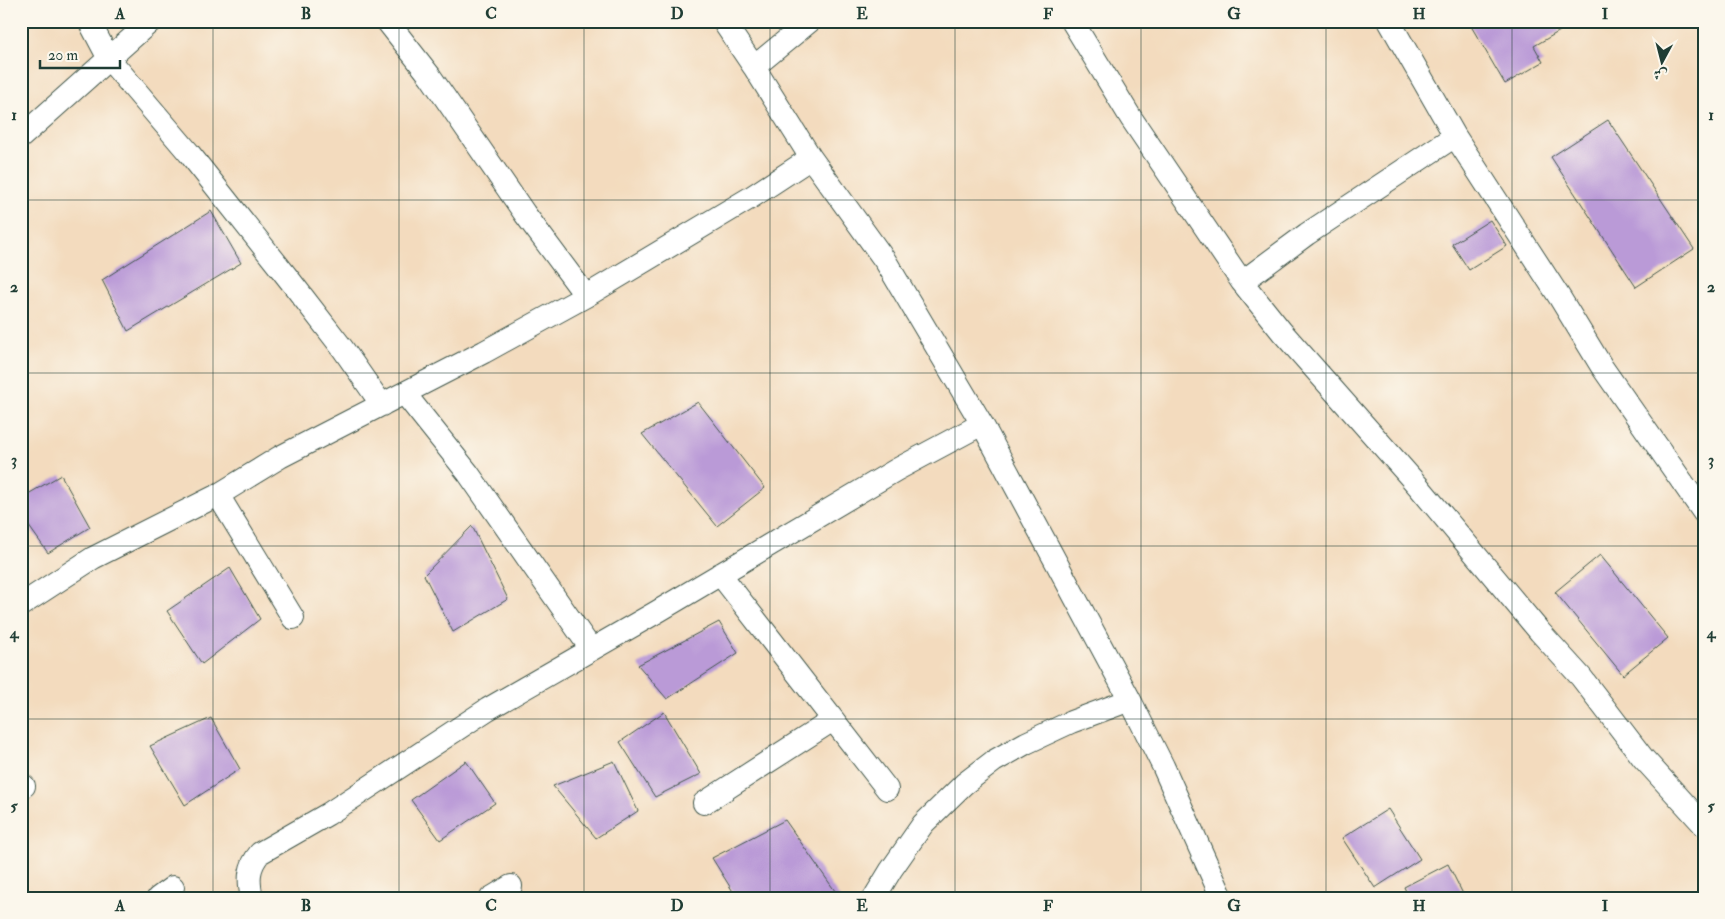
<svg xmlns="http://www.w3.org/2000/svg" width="1725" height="919" viewBox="0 0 1725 919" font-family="'IM FELL Double Pica',Amiri,serif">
  <rect width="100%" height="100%" fill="#fbf7ec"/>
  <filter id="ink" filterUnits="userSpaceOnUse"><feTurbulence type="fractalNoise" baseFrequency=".02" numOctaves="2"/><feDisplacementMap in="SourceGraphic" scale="10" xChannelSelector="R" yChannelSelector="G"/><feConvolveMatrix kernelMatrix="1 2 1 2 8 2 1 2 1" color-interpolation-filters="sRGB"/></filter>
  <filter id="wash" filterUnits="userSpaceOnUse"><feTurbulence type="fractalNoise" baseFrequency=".0096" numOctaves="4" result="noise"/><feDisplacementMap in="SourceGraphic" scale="20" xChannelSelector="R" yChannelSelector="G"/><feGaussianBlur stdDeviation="1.12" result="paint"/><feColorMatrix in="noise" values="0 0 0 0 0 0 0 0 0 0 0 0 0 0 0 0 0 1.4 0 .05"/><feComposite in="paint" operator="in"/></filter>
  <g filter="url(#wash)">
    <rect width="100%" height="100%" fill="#f3dbbe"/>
    <g id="blocks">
      <path fill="#ba9ad7" d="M1468,21h87l5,10 -26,15 9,16 -38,22z
        M1608,120l86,129 -58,38 -85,-130z
        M211,211l30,52 -113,68 -26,-51z
        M1490,220l17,26 -38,24 -17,-26z
        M698,402l67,86 -48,38 -75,-92z
        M61,475l29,52 -42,26 -27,-38v-17z
        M472,526l36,73 -55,33 -29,-57z
        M1600,555l68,83 -45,37 -68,-83z
        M230,568l30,51 -58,45 -35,-53z
        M719,622l19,31 -71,46 -29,-34z
        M664,712l37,62 -46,23 -35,-55z
        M211,718l29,51 -55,36 -35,-59z
        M466,761l29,42 -55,37 -29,-40z
        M614,761l24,50 -42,27 -43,-52z
        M1388,809l32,50 -45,29 -33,-50z
        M785,820l55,78h-103l-25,-40z
        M1448,864l17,34h-56l-5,-11z"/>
    </g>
  </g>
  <g filter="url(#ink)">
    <use href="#blocks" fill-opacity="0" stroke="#3f5549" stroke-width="1"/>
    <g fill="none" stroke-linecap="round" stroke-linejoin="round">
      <g stroke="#3f5549" stroke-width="24">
        <path id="street" d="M89,21l20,38 80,94 103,130 51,66 39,56
          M387,21l43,55 95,138 61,82
          M723,21l31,46 57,91 75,104 96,162 148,276 33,66 59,132
          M1072,21l59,97 111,164 40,50 137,155 121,145 41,45 62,81 61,67
          M1389,21l66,115 105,162 42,69 102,146
          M754,67l56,-46
          M21,137l130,-116
          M1242,282l65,-48 148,-98
          M405,394l63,79 123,176
          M218,495l75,123
          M720,574l167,215
          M21,605l72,-47 125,-63 62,-38 204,-105 102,-56 164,-98 61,-40
          M21,788l3,-2
          M704,803l129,-83
          M158,898l15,-11
          M252,898c-4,-18 -4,-31 8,-45l68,-39 160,-105 167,-96 241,-143 86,-46
          M491,898l20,-12
          M874,898l17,-28 32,-46 41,-40 30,-23 32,-18 45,-21 59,-22"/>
      </g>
      <use href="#street" stroke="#fff" stroke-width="22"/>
    </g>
  </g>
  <path fill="none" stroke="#1f3d34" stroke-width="1" stroke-opacity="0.55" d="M213,21v877M399,21v877M584,21v877M770,21v877M955,21v877M1141,21v877M1326,21v877M1512,21v877M21,200h1683M21,373h1683M21,546h1683M21,719h1683"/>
  <rect width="1725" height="919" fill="none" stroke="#fbf7ec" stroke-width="55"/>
  <g transform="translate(1662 62) rotate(187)" stroke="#fbf7ec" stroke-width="4" paint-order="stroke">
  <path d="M0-4L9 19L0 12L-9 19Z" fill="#1f3d34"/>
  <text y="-8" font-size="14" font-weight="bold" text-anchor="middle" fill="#1f3d34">ش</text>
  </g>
  <path d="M40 60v8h80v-8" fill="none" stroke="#1f3d34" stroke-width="2.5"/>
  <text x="48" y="60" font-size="15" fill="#1f3d34" stroke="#fbf7ec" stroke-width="4" paint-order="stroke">20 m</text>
  <rect x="28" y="28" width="1670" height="864" fill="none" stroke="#1f3d34" stroke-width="2"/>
  <g font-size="16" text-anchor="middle" font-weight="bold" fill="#1f3d34">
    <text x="120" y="19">A</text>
    <text x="306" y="19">B</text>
    <text x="491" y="19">C</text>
    <text x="677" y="19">D</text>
    <text x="862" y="19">E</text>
    <text x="1048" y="19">F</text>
    <text x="1234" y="19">G</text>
    <text x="1419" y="19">H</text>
    <text x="1605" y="19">I</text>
    <text x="14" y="120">1</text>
    <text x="1711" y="120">1</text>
    <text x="14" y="292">2</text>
    <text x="1711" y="292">2</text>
    <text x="14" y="465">3</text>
    <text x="1711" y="465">3</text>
    <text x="14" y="638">4</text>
    <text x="1711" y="638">4</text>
    <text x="14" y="811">5</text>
    <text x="1711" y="811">5</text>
    <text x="120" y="911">A</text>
    <text x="306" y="911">B</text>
    <text x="491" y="911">C</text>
    <text x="677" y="911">D</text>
    <text x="862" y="911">E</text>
    <text x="1048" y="911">F</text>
    <text x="1234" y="911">G</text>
    <text x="1419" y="911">H</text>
    <text x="1605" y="911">I</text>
  </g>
</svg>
